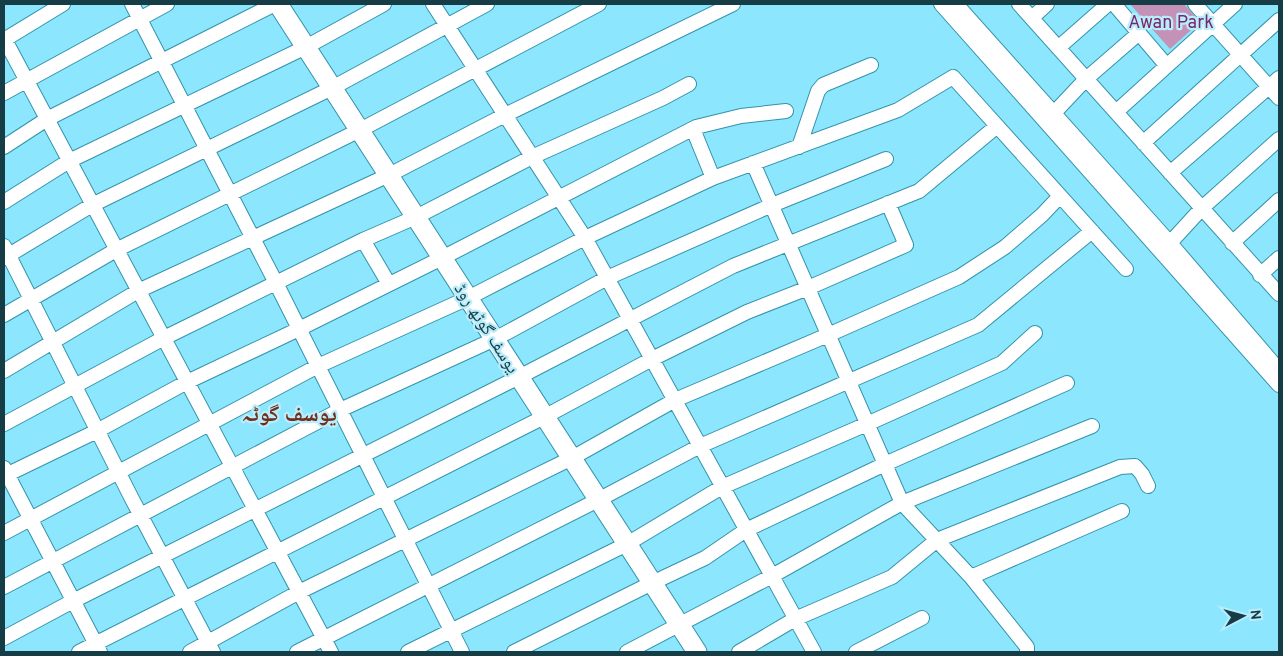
<svg xmlns="http://www.w3.org/2000/svg" width="1283" height="656" viewBox="0 0 1283 656" font-family="Overpass,'Noto Naskh Arabic',sans-serif">
  <rect width="100%" height="100%" fill="#8be6fe"/>
  <path fill="#c492b6" d="M1130,4h54l16,18 -30,27z"/>
  <g fill="none" stroke-linecap="round" stroke-linejoin="round">
    <g stroke="#3493aa" stroke-width="16">
      <path id="street" d="M132,4l144,279 186,369
        M433,4l152,234 229,414
        M941,4l338,381
        M956,4l214,239 109,127
        M1019,4l260,290
        M1114,4l53,62
        M1195,4l84,94
        M1032,18l15,-14
        M4,38l327,614
        M4,40l59,-36
        M1058,48l50,-44
        M4,93l163,-89
        M1116,112l119,-108
        M1054,113l32,-34 53,-46
        M693,129l20,49
        M1143,143l136,-123
        M4,147l43,-28 228,-115
        M799,147l19,-56 5,-6 48,-20
        M753,163l149,340 69,74 56,70v5
        M1170,173l109,-95
        M4,202l65,-41 237,-114 78,-43
        M363,240l26,44
        M1170,243l32,-35 77,-69
        M1232,243l47,-43
        M4,246l128,253 81,153
        M4,258l88,-53 240,-117 155,-84
        M1260,275l19,-17
        M4,315l112,-65 244,-120 239,-126
        M4,371l134,-80 251,-116 116,-60 228,-111
        M4,424l160,-86 199,-98 53,-23 116,-60 131,-59 26,-14
        M4,468l96,184
        M4,476l93,-45 90,-49 112,-53 143,-71 254,-131 45,-11 45,-5
        M4,533l314,-167 150,-68 117,-60 128,-60 185,-68 55,-33 173,192
        M971,577l151,-66
        M4,587l336,-177 155,-71 112,-61 165,-73 114,-46
        M4,638l69,-37 446,-224 214,-111 186,-75 78,-65
        M79,652l465,-235 108,-58 95,-47 61,-24 98,-43 -18,-42
        M190,652l109,-60 273,-134 103,-58 153,-65 131,-58 46,-30 37,-32 18,-19
        M297,652l301,-152 102,-54 278,-121 114,-94
        M408,652l219,-108 95,-57 145,-63 135,-61 33,-30
        M514,652l138,-69 53,-25 41,-28 139,-66 182,-81
        M627,652l145,-76 130,-73 190,-77
        M739,652l56,-33 97,-42 45,-37 183,-73 15,-1 7,8 6,12
        M856,652l66,-34"/>
    </g>
    <g stroke="#3493aa" stroke-width="21">
      <path id="secondary" d="M278,4l419,648"/>
    </g>
    <use href="#street" stroke="#fff" stroke-width="14"/>
    <use href="#secondary" stroke="#fff" stroke-width="19"/>
  </g>
  <g text-anchor="middle" stroke-width="4.5" stroke-linejoin="round" paint-order="stroke">
    <g font-size="18" fill="#792768" stroke="#baedfc">
      <text x="1171" y="28">Awan Park</text>
    </g>
    <g font-size="18" fill="#163d46" stroke="#baedfc">
      <text transform="translate(487 328) rotate(57)" y="6">یوسف گوٹھ روڈ</text>
    </g>
    <g font-size="22" font-weight="bold" fill="#712e1b" stroke="#baedfc">
      <text x="289" y="421">یوسف گوٹہ</text>
    </g>
  </g>
  <rect width="1283" height="656" fill="none" stroke="#163d46" stroke-width="10"/>
  <g transform="translate(1243 616) rotate(84)" stroke="#baedfc" stroke-width="4" paint-order="stroke">
  <path d="M0-4L9 19L0 12L-9 19Z" fill="#163d46"/>
  <text y="-8" font-size="14" font-weight="bold" text-anchor="middle" fill="#163d46">N</text>
  </g>
</svg>
